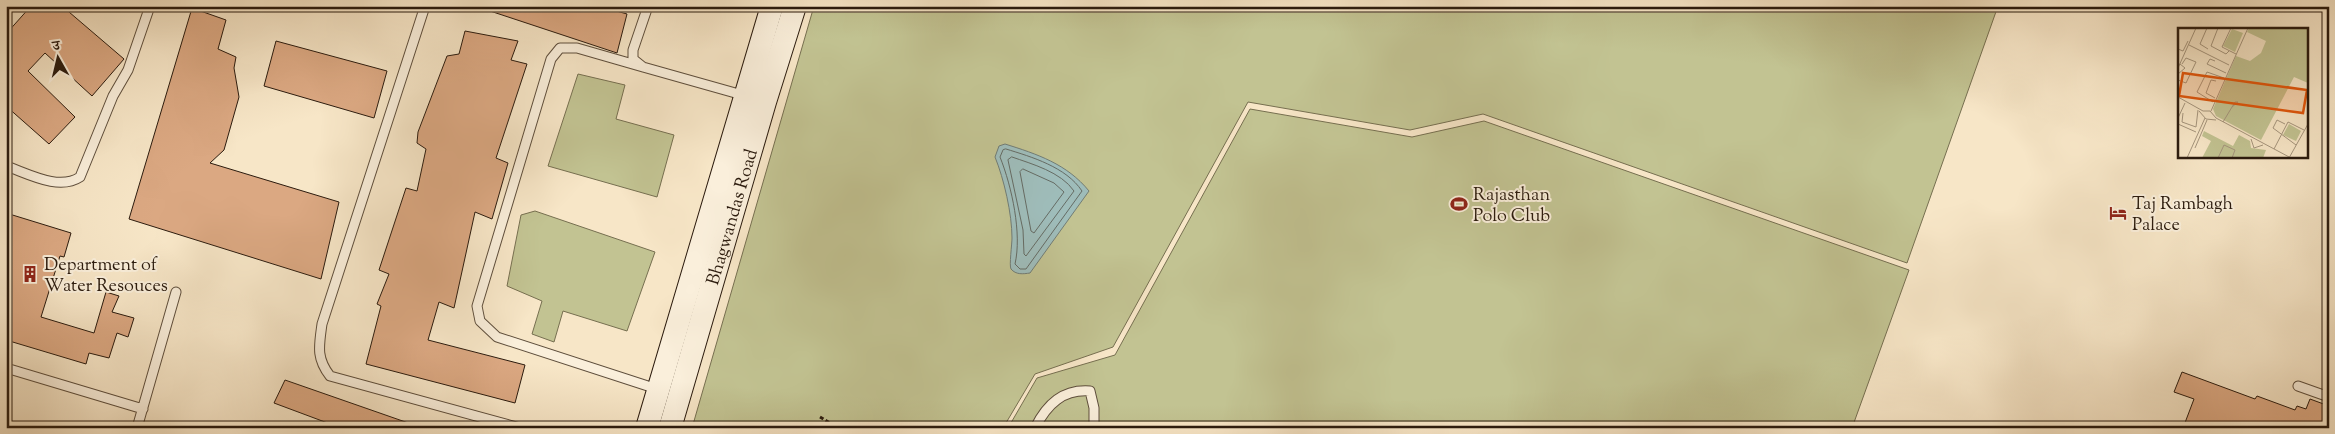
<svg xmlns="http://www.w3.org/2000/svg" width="2335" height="434" viewBox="0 0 2335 434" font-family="'Sorts Mill Goudy','Noto Serif Devanagari',serif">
  <rect width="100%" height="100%" fill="#f7e6c7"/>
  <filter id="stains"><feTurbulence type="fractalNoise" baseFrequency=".004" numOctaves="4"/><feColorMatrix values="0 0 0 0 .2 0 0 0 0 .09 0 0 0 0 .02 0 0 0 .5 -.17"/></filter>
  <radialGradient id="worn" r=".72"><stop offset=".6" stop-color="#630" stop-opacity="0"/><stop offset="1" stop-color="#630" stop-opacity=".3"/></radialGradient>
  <path fill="#c2c392" stroke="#766f50" d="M814,6h1184l-91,257 -424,-149 -73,16 -162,-28 -135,245 -78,27 -32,54h-311z
    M578,74l47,11 -9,34 58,16 -17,62 -109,-31z
    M1250,109l162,28 72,-16 425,149 -57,158h-844l29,-50 78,-23z
    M535,211l120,41 -28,79 -64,-20 -9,31 -22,-8 10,-33 -35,-15 14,-71z"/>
  <path fill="#9fbebc" stroke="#717d76" d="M1005,144c32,10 62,20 84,47l-59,82c-7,1 -14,2 -19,-4 -2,-3 1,-25 1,-31 0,-24 -8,-59 -17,-81l4,-11z"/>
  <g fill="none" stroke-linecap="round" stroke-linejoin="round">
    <path stroke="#656c65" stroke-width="1" d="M1006,149c26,8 60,18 76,42l-56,78h-6l-5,-5c7,-30 -3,-77 -15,-107l3,-7z
      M1012,157c20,7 49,15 62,34l-48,65 -2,-2 -1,-24 -15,-70z
      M1023,169l31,14 10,9 -30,41 -3,-2 -11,-59z"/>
  </g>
  <path fill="#dba882" stroke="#2b1b0e" d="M31,6h31l62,53 -32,37 -47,-43 -17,18 47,46 -26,27 -43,-38v-72z
    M484,6h115l28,8 -10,39 -133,-44z
    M192,8l34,12 -8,29 18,8 -2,11 5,29 -15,53 -14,13 129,39 -18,77 -192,-60z
    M465,31l53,10 -7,19 16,4 -31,94 12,5 -16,56 -17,-7 -21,96 -15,-6 -11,38 97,25 -10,38 -149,-39 15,-58 -4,-2 12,-30 -10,-4 27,-82 11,3 9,-42 -9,-6 1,-11 29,-76 12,-2z
    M276,41l111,30 -13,47 -110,-32z
    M6,213l65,20 -7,24 -4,-1 -19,61 53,16 12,-41 13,4 -7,16 22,6 -6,19 -11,-4 -8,25 -20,-5 -3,11 -80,-24z
    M2182,372l73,27 2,-3 38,14 2,-4 9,3 4,-10 19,7v22h-146l11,-29 -20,-7z
    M285,380l132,46v2h-76l-67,-25z"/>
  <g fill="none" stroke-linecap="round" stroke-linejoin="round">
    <g stroke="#5e4e3c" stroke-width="11">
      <path id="lane" d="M425,6l-103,318c-3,22 -6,34 8,52l190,52
        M648,6l-15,44v9l10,8 103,29
        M643,67l-66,-19h-17l-9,11 -74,247 3,15 17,16 160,52
        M6,166c23,8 53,25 74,11l33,-81 15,-26 22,-64
        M6,368l137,41
        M2298,386l31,11
        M137,428l39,-136
        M1035,428c12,-24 28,-39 55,-37l4,17v20"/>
    </g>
    <g stroke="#2b1b0e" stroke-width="24">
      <g id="secondary">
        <path d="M647,428l125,-422"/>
        <path id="s1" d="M670,428l95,-326 30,-96"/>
      </g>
    </g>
    <path stroke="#2b1b0e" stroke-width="3" stroke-dasharray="4 2.5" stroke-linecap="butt" d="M820,417l18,11"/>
    <use href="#lane" stroke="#faefdb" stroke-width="9"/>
    <use href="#secondary" stroke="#faefdb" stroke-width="22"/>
  </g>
  <defs>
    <g id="stadium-bare" transform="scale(1.35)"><path d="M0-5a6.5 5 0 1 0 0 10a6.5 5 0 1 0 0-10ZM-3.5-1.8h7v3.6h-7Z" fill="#8f2418" stroke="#faefdb" stroke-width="2.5" paint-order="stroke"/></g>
    <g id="hotel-bare" transform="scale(1.35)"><path d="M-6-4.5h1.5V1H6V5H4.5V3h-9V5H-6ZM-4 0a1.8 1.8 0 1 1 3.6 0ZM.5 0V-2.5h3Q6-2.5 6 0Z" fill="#8f2418" stroke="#faefdb" stroke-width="2.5" paint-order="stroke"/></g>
    <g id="building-bare" transform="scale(1.35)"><path d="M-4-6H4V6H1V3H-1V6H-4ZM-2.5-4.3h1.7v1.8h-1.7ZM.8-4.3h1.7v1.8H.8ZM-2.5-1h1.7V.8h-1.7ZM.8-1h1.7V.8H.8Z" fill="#8f2418" stroke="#faefdb" stroke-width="2.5" paint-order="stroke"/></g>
  </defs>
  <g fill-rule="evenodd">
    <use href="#stadium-bare" x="1459" y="204"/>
    <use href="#hotel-bare" x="2118" y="213"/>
    <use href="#building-bare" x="30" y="274"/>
  </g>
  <g text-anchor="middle" stroke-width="4" stroke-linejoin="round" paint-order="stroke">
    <g font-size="18" fill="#2b1b0e" stroke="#faefdb" text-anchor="start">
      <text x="1473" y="200">Rajasthan<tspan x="1473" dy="21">Polo Club</tspan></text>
      <text x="2132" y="209">Taj Rambagh<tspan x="2132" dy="21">Palace</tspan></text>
      <text x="44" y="270">Department of<tspan x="44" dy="21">Water Resouces</tspan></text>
    </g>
    <g font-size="18" fill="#2b1b0e" stroke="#faefdb">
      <text dy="6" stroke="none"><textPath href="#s1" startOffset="220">Bhagwandas Road</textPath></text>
    </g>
  </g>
  <g transform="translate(2178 28)">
    <rect width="130" height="130" fill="#f7e6c7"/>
    <path d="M71,0h59v55l-14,-6 -33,63 -45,-24 -3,-7 23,-53 14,5 11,-8 5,-12 -19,-9zM54,1l11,4 -8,19 -12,-6zM111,96l12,7 -5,10 -13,-6zM26,103l29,15 6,-11 11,6 1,7 15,2 -3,8h-61l9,-17 -9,-5z" fill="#c2c392"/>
    <path fill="none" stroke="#a5957d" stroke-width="1" d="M29,0l-7,16 8,5M40,0l-7,18 15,8 3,-3M53,0l-9,19 14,7M11,17l40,20M0,21l5,2 5,-10M37,33l-5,-2 -3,5 19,9M0,40l18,-40M0,46l7,-6 -5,-4M0,52l8,3 10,-21 -10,-4 -4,6M0,69l25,14h7l6,7 75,40M37,70l-9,-5 5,-13 5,1M35,74l-16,-10 10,-20 17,6M21,83l7,8 10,1M33,83l37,-83M5,85l-1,9 14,5 2,-17M0,90l7,-15M45,94l12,-20h3l-6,5M0,96l18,8M107,96l-8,-4 -4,8 23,17M73,111l3,9 9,-3M17,120l12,-28M96,121l14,-27 16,8M9,130l18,-40M40,130l6,-13 11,5 -3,8M111,130l19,-34"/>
    <path fill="#df560c" fill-opacity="0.15" stroke="#df560c" stroke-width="2.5" d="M5,45l124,17 -4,23 -124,-17z"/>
    <rect width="130" height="130" fill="none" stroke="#2b1b0e" stroke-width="2.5"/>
  </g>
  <rect width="2335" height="434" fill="none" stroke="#f7e6c7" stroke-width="25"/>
  <rect x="8" y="8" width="2320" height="419" fill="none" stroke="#2b1b0e" stroke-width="2.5"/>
  <rect x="12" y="12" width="2310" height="409" fill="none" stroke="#2b1b0e"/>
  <g transform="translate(58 58) rotate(352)" stroke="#faefdb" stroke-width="4" paint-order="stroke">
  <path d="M0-4L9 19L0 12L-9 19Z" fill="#2b1b0e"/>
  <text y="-8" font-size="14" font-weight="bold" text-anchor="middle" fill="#2b1b0e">उ</text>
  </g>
  <rect width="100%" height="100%" filter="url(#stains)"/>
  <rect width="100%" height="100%" fill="url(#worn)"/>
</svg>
